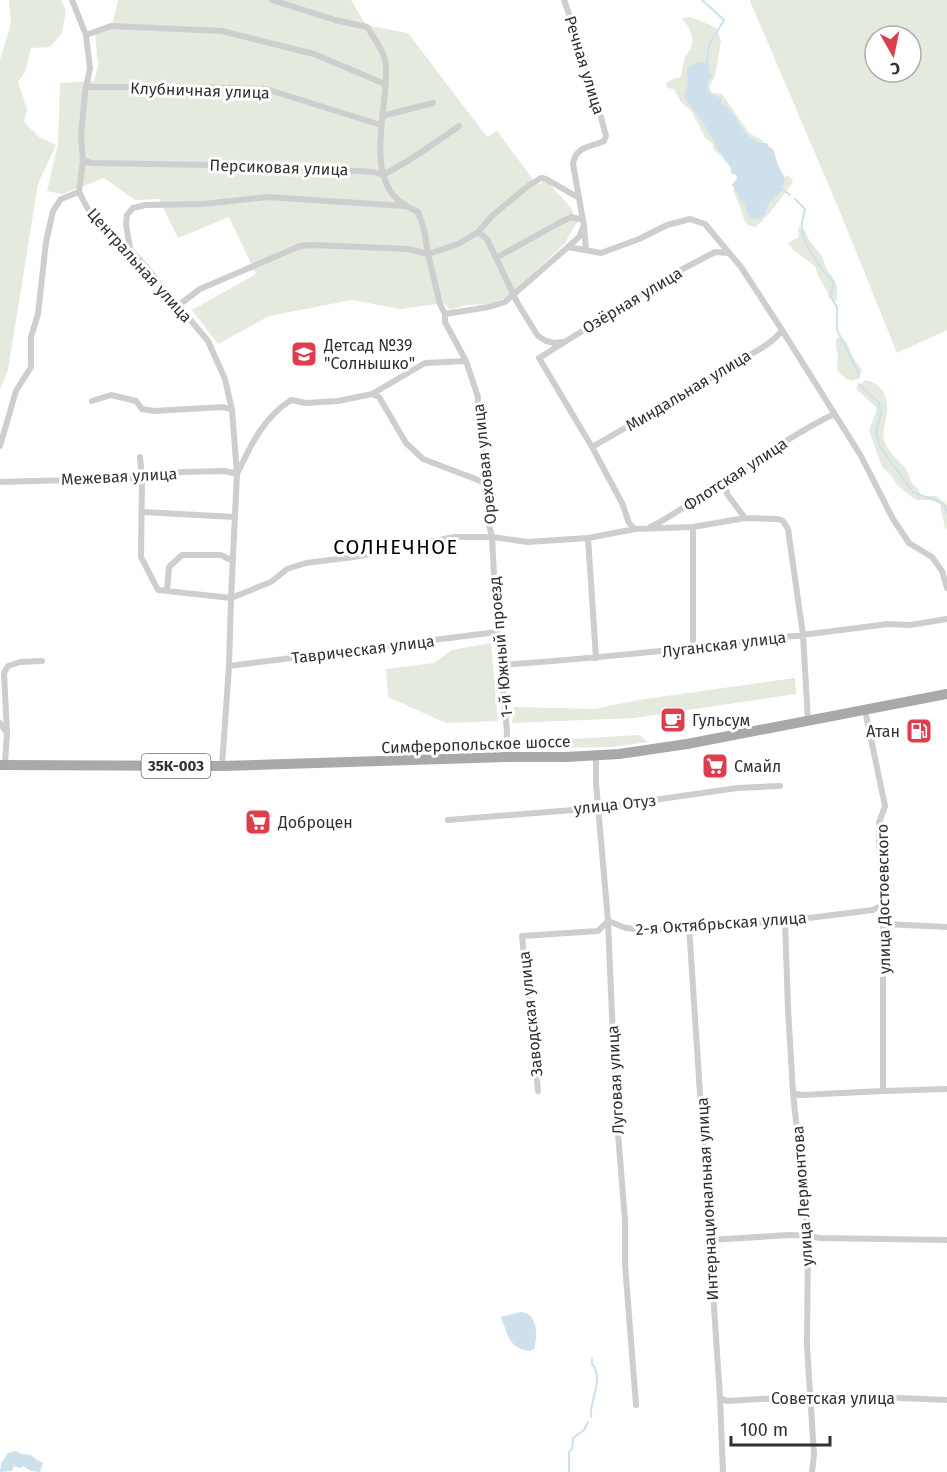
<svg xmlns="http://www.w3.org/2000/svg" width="947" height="1472" viewBox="0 0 947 1472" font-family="'Fira Sans',sans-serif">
  <rect width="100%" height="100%" fill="#fff"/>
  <path fill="#e4eadd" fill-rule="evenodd" d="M9,0h52l5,10 -4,23 -12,14 -19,1 -6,24 -7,10 9,27 -3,13 15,15 17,8 -18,39 -30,186 -8,19v-329l11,-37z
    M118,0h233l15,25 42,8 79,104 10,-6 40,54 9,-5 25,28 6,14 -12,21 -56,53 -18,8 -25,1 -16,5 -6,-7 -44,6 -48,-9 -83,16 -51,28 -26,-34 64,-36 -27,-57 -51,21 -19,-39 -24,1 -31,-22 -42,16 -15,-3 11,-47 2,-61 34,-2 4,-15 -3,-34 16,-3z
    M751,0h196v330l-50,23 -59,-146 -88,-206zM875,36h36v36h-36z
    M690,17l9,3 17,8 3,7 2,7 -6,34 -6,11 3,6 10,1 27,39 14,8v3c-15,0 -19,-10 -26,-21 -2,-4 -7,-7 -10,-10v-5l-8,-2 -2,-6c-9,-4 -14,-10 -16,-19l6,-9 -3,-5 -7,-2 -5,4 -2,5 6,2c1,9 1,0 -1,9 -2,8 0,15 3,23l-2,1c1,9 9,13 14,20 5,9 7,18 14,26l-3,1 -7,-6 -1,-6 -8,-6 -6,-13 -4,-6 -2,-6 -12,-11 -7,-13 -7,-1 -1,-5 9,-5h5c3,-7 2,-13 5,-20 1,-3 3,-5 5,-8 6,-12 -1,-22 -8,-32z
    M786,175l5,3 2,4c-9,12 -27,38 -38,45l-7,-2 -3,-3 -6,-18 -6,-14 2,-3 28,29 4,-4 -2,-5z
    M799,227l6,4 4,9 13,16 4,12 5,7 6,11v14l-4,2 -4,-5 -2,-6 -9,-15 -3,-10 -22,-16 -5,-7 5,-3 6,-3 -1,-7z
    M836,338h6l5,5 5,13 10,14c-6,17 -17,11 -25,-1l1,-13 -2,-8z
    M866,380c15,3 22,15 21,31 -1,11 -6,21 -2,32 4,11 18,20 23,29 1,3 1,6 3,9 3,6 8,7 10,15h15l11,9v24l-2,-1 -5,-24 -5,-4h-17l-5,-2 -17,-14 -5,-9 -9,-8 -13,-36 7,-19v-5l-19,-17v-4z
    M491,643l7,78 -52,2 -58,-26 -2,-28 48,-6 18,-13z
    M795,678l1,16 -162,24 -122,5 2,-16 80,2 44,-9z
    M640,735l8,7 -35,5 -58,1 1,-8z"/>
  <path fill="#cde0eb" d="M707,61l2,5v6l4,5 -5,3c-2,11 3,15 13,18l1,6c16,8 19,33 36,38 3,1 6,1 9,1l2,4 4,2c2,5 3,11 5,16 3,7 8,10 6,19l-3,2 1,4c-7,9 -17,12 -16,24 -4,5 -11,5 -17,4l-5,-15 -5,-5 -1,-4 -6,-9 5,-7 -1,-3 -5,-2v-5l-8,-10 -2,-5 -4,-4c-1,-10 -25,-41 -33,-52l4,-14 -1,-13 2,-3 9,-5 7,1z
    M520,1312c18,1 18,23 14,37l-4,2c-21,-2 -22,-16 -29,-34z
    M16,1451l6,3 9,1 6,5 6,3 -3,9 -9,-1 -8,-5 -3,2 -6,-2 -2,5 -12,1 1,-9 7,-10z"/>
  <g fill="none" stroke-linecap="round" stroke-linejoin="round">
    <path stroke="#cde0eb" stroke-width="2" d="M702,0l22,20 -15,25 -2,16
      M782,190l3,1 5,4
      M795,199l10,10c-1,6 -4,13 -3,19 1,17 20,43 32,54l-4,14 7,11v23l22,44 -1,4
      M859,384l20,19 2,9 -5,21 4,14 33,45 31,12 3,9
      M591,1417c-2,-17 14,-38 1,-53v-6
      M569,1472v-20l3,-3 1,-11 11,-8 4,-8"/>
    <path stroke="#cecece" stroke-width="6" d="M72,0l14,35 4,33 -5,25 -4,43 2,24 -4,32
      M272,0l63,20 32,7c7,11 15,21 18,33 2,10 1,23 0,33 -3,30 -13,80 10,104 6,7 15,11 23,15l6,17 4,25 12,50 5,10v8l21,39 12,36 -1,16 14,91 -2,21 3,12 5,95 10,99 -1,26
      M564,0l22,61 20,75 -2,5c-15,7 -28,5 -31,23l11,62 2,24
      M86,35l25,-9 111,5 92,23 71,30
      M86,87h112l68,2 115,36
      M382,116l51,-13
      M83,160l8,3 184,3 99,6 9,3c27,-14 51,-31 76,-49
      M79,192c4,7 7,15 12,21 13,18 34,30 49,47l68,81 17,38 7,31 5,64 -6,124 -2,68 -7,100
      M478,232l9,7 31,65 20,32 8,5 8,2 8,-1
      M568,247l11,-10 4,-10
      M130,248l-4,-24 1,-9 6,-7 12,-3 58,-1 64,-7 138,9
      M496,258l61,-34 14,-7 12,3
      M179,305l21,-16 100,-43 13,-1 95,4 20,5 30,-10 20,-12 15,-17 35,-29 13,-8 5,1 33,19
      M445,314l44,-7 16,-5 63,-55 33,6 38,-14 28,-14 23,-6 15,5 36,43 41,63 79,126 32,63 16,24 23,14 10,14 5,17
      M372,394l7,3 27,46 17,16 55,21 10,6
      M92,401l19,-6 25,6 6,8 12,2 69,-4 9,3
      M0,446l16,-55 15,-24v-30l7,-23 8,-72 7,-31 8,-12 18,-7
      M592,447c47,-27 94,-54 141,-82 15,-10 39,-20 49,-35
      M140,457l2,21 -1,79 17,33 73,8 40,-16 16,-13 19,-6 48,-6 100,-20h38l36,5 60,-4 47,-9 58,-2 52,-9 33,1 5,2 5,8 15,106 5,86
      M725,481l2,13 18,24
      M0,482l142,-4 40,-6 43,-1 12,3c14,-29 26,-56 54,-74l15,3 32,-2 34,-7 53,-31 41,-2
      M142,512l93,5
      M650,527c16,-7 30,-18 45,-27 46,-28 90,-62 139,-86
      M693,527v121
      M637,529h-2l-6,-6 -7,-20 -30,-56 -53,-89 136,-85 40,-21 14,1
      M588,538l8,120
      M167,591l2,-24 13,-12h39l12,6
      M501,665c129,-9 258,-24 387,-41l22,1 37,-6
      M229,666l268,-34
      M865,710l20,96 -6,17v18l4,56v194
      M0,723l7,10 -2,31
      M7,733l-3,-60 4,-7 12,-4 22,-1
      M596,755v28l12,138 8,188 9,111v44l11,141
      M448,820l150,-12 139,-20 43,-2
      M785,921l3,87 5,85 15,143 -1,109 7,110 -2,17
      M884,924l63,3
      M689,926l31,472 3,74
      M538,1091l-16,-155 76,-5 10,-10 18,7 16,2 143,-9 88,-11 7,-4 3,-9
      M793,1093l8,2 82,-4 64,-2
      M710,1240l80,-5 18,1 12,2 127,2
      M720,1398l7,3 100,-6 120,5"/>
    <path stroke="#a9a9a9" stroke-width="10" d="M0,765l222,1 284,-9h60l53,-3 68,-10 260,-50"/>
  </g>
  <defs>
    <g id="school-square" transform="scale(1.35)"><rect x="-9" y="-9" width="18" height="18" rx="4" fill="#dd3d4c" stroke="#fff"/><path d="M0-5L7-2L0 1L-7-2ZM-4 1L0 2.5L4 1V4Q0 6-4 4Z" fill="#fff"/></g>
    <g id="cafe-square" transform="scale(1.35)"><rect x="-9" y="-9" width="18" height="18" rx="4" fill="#dd3d4c" stroke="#fff"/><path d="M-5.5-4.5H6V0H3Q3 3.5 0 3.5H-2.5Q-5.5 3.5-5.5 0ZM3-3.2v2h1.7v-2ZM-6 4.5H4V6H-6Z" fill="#fff"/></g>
    <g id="fuel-square" transform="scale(1.35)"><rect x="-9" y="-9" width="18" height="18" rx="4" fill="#dd3d4c" stroke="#fff"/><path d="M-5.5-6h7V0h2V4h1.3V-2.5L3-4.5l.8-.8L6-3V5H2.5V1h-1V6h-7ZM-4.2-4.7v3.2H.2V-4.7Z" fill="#fff"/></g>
    <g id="supermarket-square" transform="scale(1.35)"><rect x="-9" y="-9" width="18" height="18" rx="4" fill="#dd3d4c" stroke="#fff"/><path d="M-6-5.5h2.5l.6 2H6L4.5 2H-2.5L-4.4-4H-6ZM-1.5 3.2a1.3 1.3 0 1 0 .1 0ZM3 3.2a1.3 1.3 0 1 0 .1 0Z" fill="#fff"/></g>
  </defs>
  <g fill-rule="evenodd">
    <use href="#school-square" x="304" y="354"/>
    <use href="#cafe-square" x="673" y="720"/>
    <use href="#fuel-square" x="919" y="731"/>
    <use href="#supermarket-square" x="715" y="766"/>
    <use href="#supermarket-square" x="258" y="822"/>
  </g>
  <g text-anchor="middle" stroke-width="6" stroke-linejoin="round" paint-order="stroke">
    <rect fill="#fff" stroke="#6f6f6f" stroke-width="1.5" x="141.5" y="754" width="69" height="24" rx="4.5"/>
    <g font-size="15" font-weight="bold" fill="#313131">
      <text x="176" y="771">35К-003</text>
    </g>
    <g font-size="16" fill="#313131" stroke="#fff">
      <text transform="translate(585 65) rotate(73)" y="6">Речная улица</text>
      <text transform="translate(200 90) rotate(2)" y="6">Клубничная улица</text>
      <text transform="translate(279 167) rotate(2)" y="6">Персиковая улица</text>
      <text transform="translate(140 265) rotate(48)" y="6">Центральная улица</text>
      <text transform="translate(632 300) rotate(-31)" y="6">Озёрная улица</text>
      <text transform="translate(688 390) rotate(-31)" y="6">Миндальная улица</text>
      <text transform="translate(484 464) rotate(-96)" y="6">Ореховая улица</text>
      <text transform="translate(735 474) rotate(-33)" y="6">Флотская улица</text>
      <text transform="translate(119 476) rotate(-3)" y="6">Межевая улица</text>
      <text transform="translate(724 644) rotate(-7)" y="6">Луганская улица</text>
      <text transform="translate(500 647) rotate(-95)" y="6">1-й Южный проезд</text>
      <text transform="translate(363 649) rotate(-7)" y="6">Таврическая улица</text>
      <text transform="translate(476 744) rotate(-2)" y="6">Симферопольское шоссе</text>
      <text transform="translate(615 804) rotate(-6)" y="6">улица Отуз</text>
      <text transform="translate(883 899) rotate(-91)" y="6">улица Достоевского</text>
      <text transform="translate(721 923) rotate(-4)" y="6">2-я Октябрьская улица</text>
      <text transform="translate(530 1014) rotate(-96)" y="6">Заводская улица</text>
      <text transform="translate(615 1080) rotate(-93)" y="6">Луговая улица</text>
      <text transform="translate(802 1196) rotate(-94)" y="6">улица Лермонтова</text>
      <text transform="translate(707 1199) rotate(-93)" y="6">Интернациональная улица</text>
      <text x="833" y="1404">Советская улица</text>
    </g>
    <g font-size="16" fill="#313131" stroke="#fff" text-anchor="start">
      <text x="324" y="351">Детсад №39<tspan x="324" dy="18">"Солнышко"</tspan></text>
      <text x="692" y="726">Гульсум</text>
      <text x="900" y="737" text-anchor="end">Атан</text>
      <text x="734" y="772">Смайл</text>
      <text x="278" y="828">Доброцен</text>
    </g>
    <g font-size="20" letter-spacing="1.5" fill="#000" stroke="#fff">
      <text x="396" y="554">СОЛНЕЧНОЕ</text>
    </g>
  </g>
  <g transform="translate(893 54) rotate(171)"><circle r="28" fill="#ffffff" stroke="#adadad" stroke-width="1.5"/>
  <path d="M0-4.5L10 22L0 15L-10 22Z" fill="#dd3d4c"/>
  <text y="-9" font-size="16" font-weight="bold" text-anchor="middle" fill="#313131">С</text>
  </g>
  <path d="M731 1436v9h99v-9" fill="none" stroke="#313131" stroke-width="3"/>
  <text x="740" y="1436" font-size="18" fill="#313131" stroke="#ffffff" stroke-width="4.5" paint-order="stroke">100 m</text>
</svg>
